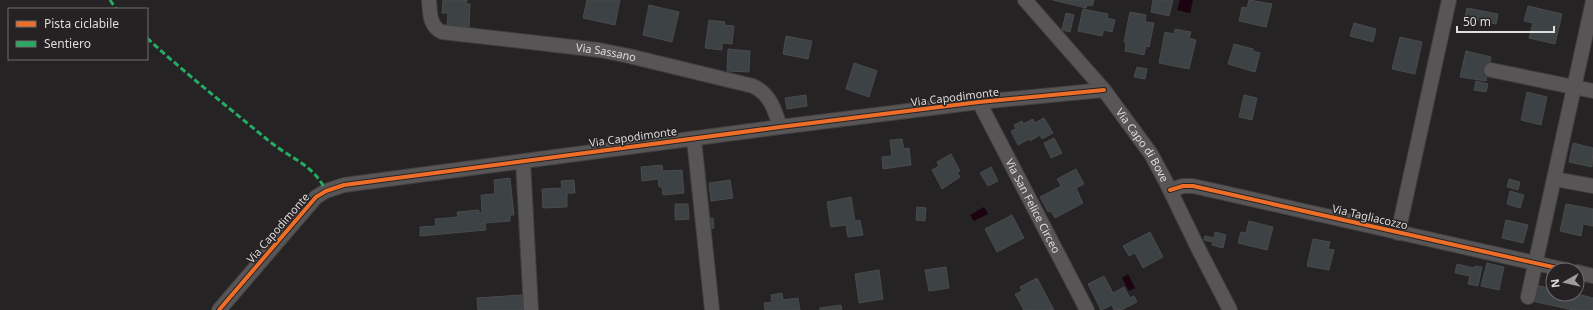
<svg xmlns="http://www.w3.org/2000/svg" width="1593" height="310" viewBox="0 0 1593 310" font-family="'Noto Sans',sans-serif">
  <rect width="100%" height="100%" fill="#252324"/>
  <path fill="#1d0312" d="M1180,0h13l-3,13 -13,-3z
    M984,207l4,7 -14,7 -4,-6z
    M1128,274l7,14 -6,3 -7,-13z"/>
  <path fill="#3d4345" stroke="#4a4a4b" d="M443,0h24l-1,4h4l-1,23 -22,-2 1,-12h-6z
    M587,0h33l-5,25 -32,-7z
    M1053,0h41l-2,6 -5,-1 -1,3z
    M1153,0h20l-4,16 -18,-4z
    M1249,0l23,4 -6,23 -27,-6 3,-14 5,1z
    M649,5l30,7 -7,30 -29,-7z
    M1528,6l34,8 -7,30 -26,-6 4,-15 -9,-2z
    M1467,8l31,6 -2,10 -31,-6z
    M1083,9l25,5 -1,4 8,2 -3,12 -8,-2 -2,6 -24,-5z
    M1130,12l16,3 -1,7 9,1 -5,24 -3,-1 -2,9 -19,-4 1,-8 -2,-1z
    M1066,13l8,2 -4,17 -8,-2z
    M709,20l16,2 -1,3 10,1 -2,18 -10,-1v7l-17,-2z
    M1354,23l22,6 -3,13 -23,-6z
    M1175,29l16,3 -2,6 7,2 -7,29 -30,-6 6,-31 9,2z
    M786,36l26,5 -4,18 -25,-5z
    M1400,37l22,5 -7,32 -23,-5z
    M1234,44l19,5v2l7,2 -5,19 -27,-8z
    M728,49l22,2 -1,21 -22,-1z
    M1466,51l25,6 -5,24 -26,-4z
    M854,63l23,8 -8,26 -23,-8z
    M1137,67l10,2 -2,10 -11,-2z
    M1476,81l12,3 -2,8 -12,-2z
    M1527,92l20,5 -6,28 -20,-5z
    M806,95l1,11 -20,3 -2,-11z
    M1244,95l13,3 -5,22 -13,-3z
    M1044,118l9,15 -11,6 -2,-4 -10,6 -1,-2 -11,6 -7,-14 5,-2 -2,-4 8,-4 1,3 10,-5 2,4z
    M1054,138l8,15 -11,5 -7,-15z
    M902,139l2,10 5,-1 2,17 -28,4 -1,-12 10,-1 -2,-16z
    M1573,143l20,5 -1,19 -23,-5z
    M951,154l9,17 -3,1 3,5 -18,12 -10,-19 7,-4 -2,-4z
    M662,165l1,6 19,-1 2,23 -21,2 -1,-8h-3l-1,-8 -16,2 -1,-14z
    M991,167l7,14 -10,5 -8,-13z
    M1076,169l8,15 -8,4 7,15 -28,15 -4,-7 -3,1 -8,-15 21,-11 -4,-7z
    M510,178l4,37h-4v6l-25,2 1,7 -66,6v-9l16,-1 -1,-7 23,-2 -1,-5 22,-2v3h3l-1,-18 14,-1 -1,-14z
    M1509,179l11,3 -2,8 -11,-3z
    M574,180l1,13h-8v14l-24,1 -1,-19 20,-1 -1,-7z
    M730,180l3,18 -22,3 -2,-18z
    M1510,191l14,4 -4,13 -13,-4z
    M851,197l4,24 5,-1 3,15 -15,2 -2,-12 -15,2 -4,-25z
    M675,204h13l1,15 -14,1z
    M1566,204l27,5v17l-10,-2 -2,12 -21,-5z
    M917,207l9,1 -1,13 -9,-1z
    M1012,215l12,23 -27,14 -12,-23z
    M713,218l1,10 -8,1 -2,-10z
    M1506,220l22,5 -5,18 -21,-5z
    M1249,221l24,6 -6,23 -29,-7 3,-11 5,1z
    M1150,232l13,25 -20,11 -8,-15 -6,3 -6,-10z
    M1215,232l11,3 -3,13 -11,-3 1,-3 -9,-2 1,-4 9,2z
    M1313,239l17,3 -2,7 6,1 -5,20 -22,-4z
    M1487,263l17,4 -5,23 -18,-4z
    M1457,264l17,4 1,-2 7,1 -4,19 -10,-2 2,-8 -15,-3z
    M946,267l3,21 -20,3 -4,-21z
    M879,270l4,29 -24,4 -4,-29z
    M1104,276l9,17 11,-6 6,11 4,-2 3,6 -16,8h-7l-2,-5 -11,5 -13,-26z
    M1037,278l17,32h-30l-9,-16 7,-3 -2,-4z
    M1536,285l17,4v5h24l16,4v12h-20l-41,-9z
    M782,293l1,7 15,-2 2,12h-35l-1,-7 8,-1 -1,-7z
    M522,295l1,15h-45l-1,-12z
    M841,305l1,5h-22v-2z"/>
  <g fill="none" stroke-linecap="round" stroke-linejoin="round">
    <g stroke="#403e3f" stroke-width="16">
      <g id="minor">
        <path id="s1" d="M429,0c1,12 0,26 13,32l157,18 30,6 124,30c17,8 22,24 27,41"/>
        <path id="s2" d="M1025,0l79,90 47,64 15,28 31,64 33,64"/>
        <path d="M1491,70l102,21"/>
        <path id="s3" d="M979,102l108,208"/>
        <path d="M694,139l18,171"/>
        <path d="M523,161l8,149"/>
        <path d="M1554,179l39,7"/>
        <path d="M1170,190l13,-4h10l373,84"/>
        <path d="M1398,233l51,-233"/>
        <path d="M1577,272l16,4"/>
        <path d="M1528,297l65,-296"/>
        <path d="M219,310l97,-113 10,-6 18,-6 436,-58 199,-25 125,-12"/>
      </g>
    </g>
    <use href="#minor" stroke="#575555" stroke-width="14"/>
    <path stroke="#26ab63" stroke-width="3" stroke-dasharray="6 3" stroke-linecap="butt" d="M110,0l6,9
      M147,38c39,36 81,69 122,103 22,18 44,23 57,50"/>
    <g stroke="#262224" stroke-width="6">
      <path id="cycleway" d="M1170,190l13,-4h10l373,84
        M219,310l97,-113 10,-6 18,-6 436,-58 199,-25 125,-12"/>
    </g>
    <use href="#cycleway" stroke="#ee6e29" stroke-width="4"/>
  </g>
  <g text-anchor="middle" stroke-width="3" stroke-linejoin="round" paint-order="stroke">
    <g font-size="11" fill="#dfdcdd" stroke="#262224">
      <text dy="4" stroke="none"><textPath href="#s1" startOffset="202">Via Sassano</textPath></text>
      <text transform="translate(955 97) rotate(-7)" y="4">Via Capodimonte</text>
      <text transform="translate(633 137) rotate(-8)" y="4">Via Capodimonte</text>
      <text dy="4" stroke="none"><textPath href="#s2" startOffset="187">Via Capo di Bove</textPath></text>
      <text dy="4" stroke="none"><textPath href="#s3" startOffset="117">Via San Felice Circeo</textPath></text>
      <text transform="translate(1370 217) rotate(13)" y="4">Via Tagliacozzo</text>
      <text transform="translate(278 228) rotate(-49)" y="4">Via Capodimonte</text>
    </g>
  </g>
  <rect x="8" y="8" width="140" height="52" fill="#262224" stroke="#706c6e"/>
  <rect x="16" y="21" width="20" height="6" fill="#ee6e29" stroke="#706c6e"/>
  <text x="44" y="28" font-size="12" fill="#dfdcdd">Pista ciclabile</text>
  <rect x="16" y="41" width="20" height="6" fill="#26ab63" stroke="#706c6e"/>
  <text x="44" y="48" font-size="12" fill="#dfdcdd">Sentiero</text>
  <g transform="translate(1565 282) rotate(262)"><circle r="19" fill="#262224" stroke="#706c6e"/>
  <path d="M0-3L7 15L0 10L-7 15Z" fill="#9e9b9c"/>
  <text y="-6" font-size="11" font-weight="bold" text-anchor="middle" fill="#dfdcdd">N</text>
  </g>
  <path d="M1457 26v6h97v-6" fill="none" stroke="#dfdcdd" stroke-width="2"/>
  <text x="1463" y="26" font-size="12" fill="#dfdcdd" stroke="#262224" stroke-width="3" paint-order="stroke">50 m</text>
</svg>
